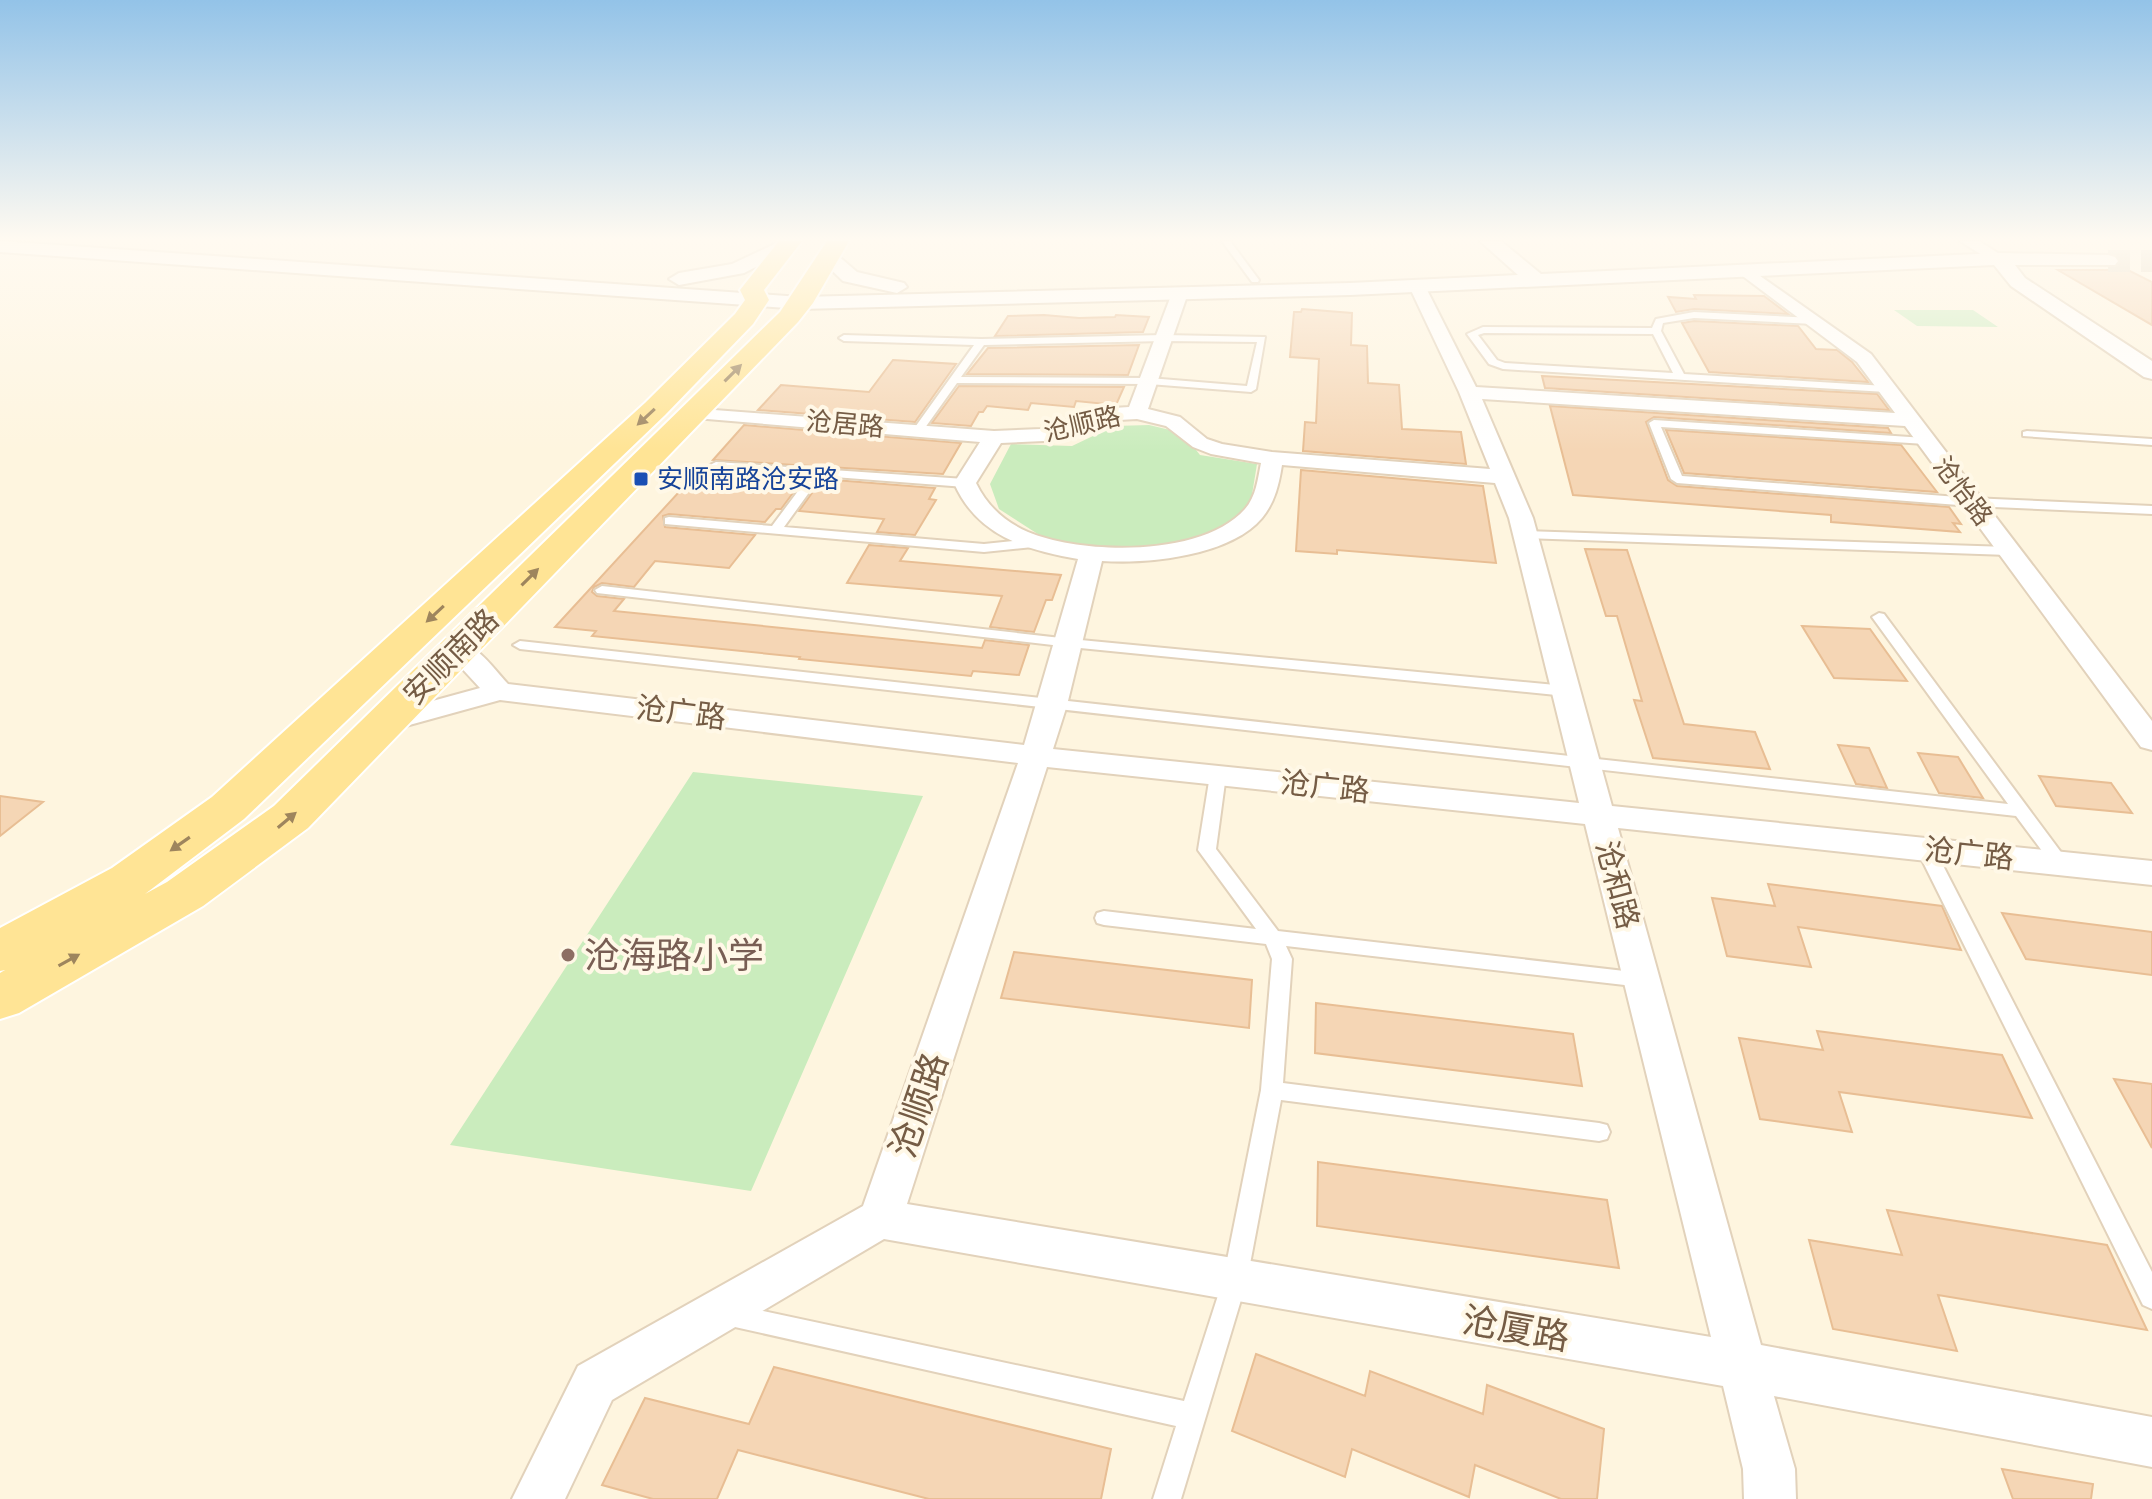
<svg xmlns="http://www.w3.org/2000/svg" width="2152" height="1499" viewBox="0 0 2152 1499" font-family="'Space Grotesk','Noto Sans SC',sans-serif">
  <rect width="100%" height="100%" fill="#fef5df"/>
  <path fill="#caecbd" d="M1894,310h79l25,17 -81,-1z
    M1149,425l34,8 17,22 57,9 -7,43 -23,25 -46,13 -73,7 -64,-14 -45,-29 -9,-25 21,-40 61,2 42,-20z
    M693,772l230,24 -172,395 -301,-46z"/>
  <path fill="#f5d6b5" stroke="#e8be94" stroke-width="2" d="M2058,270h70l24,12v43z
    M1694,295l70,1 24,18 -94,-5 -18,3 -8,-15 28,2z
    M1302,309l50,4 -1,32 16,1 1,37 31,2 3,44 59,3 5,32 -163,-13 2,-29 11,1 3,-64 -29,-2 4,-45h7z
    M1044,315l35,3 36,-1 1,-2 33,2 -6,15 -148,4 13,-20z
    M1694,321l104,5 18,23 21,1 15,12 16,20 -159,-10 -27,-49z
    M1139,345l-11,30 -161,-1 21,-26z
    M893,360l63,4 -41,58 -157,-12 23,-25 88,7z
    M1542,376l335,18 12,16 -344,-22z
    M959,386l165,1 -8,18 -40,-4 -2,6 -43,-4 -3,7 -41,-4 -4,6h-4l-8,14 -39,-3z
    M1550,406l338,22 3,5 -237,-16 -8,5 22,58 9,6 272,21 12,17 -8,-1 7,9 -129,-10v-7l-258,-20z
    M744,425l217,18 -18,31 -230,-14z
    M1666,430l235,15 36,47 -253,-19z
    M708,466l4,4 92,8 -23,31h-5l-11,13 -96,-8 -6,2 2,11 90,8 -26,33 -74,-7 -21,26 -32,-4 -8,4 -2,5 5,4 27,3 -10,12 368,37 3,-8 44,5 -10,30 -46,-4 -2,5 -172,-17 1,-2 -208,-21 4,-5 -41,-4 135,-147h4z
    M1301,470l182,16 13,77 -159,-13v4l-41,-3z
    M822,479l113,9 -6,11 7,1 -21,35 -38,-3 7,-13 -85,-8z
    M869,545l39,3 -8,13 161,14 -9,25h-6l-12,32 -44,-5 12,-31 -155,-13z
    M1585,549l42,1 57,174 71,8 15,37 -117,-11 -19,-58 8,1 -25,-85h-11z
    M1802,626l68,3 37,52 -73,-3z
    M1838,745l31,3 18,40 -31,-4z
    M1918,753l40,4 25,41 -44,-5z
    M2039,776l72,7 21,30 -76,-7z
    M0,796l43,6 -43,34z
    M1768,884l174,22 19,44 -163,-23 13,40 -84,-11 -15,-58 63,8z
    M2002,913l150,19v43l-126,-16z
    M1014,952l238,28 -3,48 -248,-30z
    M1316,1003l257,31 9,52 -267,-33z
    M1817,1031l185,24 30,63 -193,-26 13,40 -92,-13 -21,-81 84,12z
    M2114,1079l38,5v64z
    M1318,1162l289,38 12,68 -302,-42z
    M1887,1210l220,35 40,85 -209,-35 19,56 -124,-22 -24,-89 93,15z
    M1256,1354l109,42 5,-25 113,43 4,-29 117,44 -7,70h-36l-86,-34 -6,32 -117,-48 -7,28 -113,-46z
    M774,1367l337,82 -10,50h-172l-191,-49 -21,49h-64l-51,-14 43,-87 104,26z
    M2002,1469l91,15 -2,15h-78z"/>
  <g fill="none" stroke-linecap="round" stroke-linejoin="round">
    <path stroke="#dccfb8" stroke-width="22" stroke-dasharray="22 11" stroke-linecap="butt" d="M2108,261h44"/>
    <g stroke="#e2d2bb" stroke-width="4">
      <path id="service" d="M1222,241h8l29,39 -1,2h-6z
        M1694,312l120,6 5,3 -5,3 -120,-6 -31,5 -2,8 23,43 202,12 5,3 -5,3 -383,-23 -14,-5 -22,-30 16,-7 169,1 4,-9zM1484,333l169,1 20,39 -168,-10 -8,-3 -19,-25z
        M1164,335l101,2 -9,52 -5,3 -102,-8 -192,-1 -35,49 -4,1 -5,-3 61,-85 -130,-4 -5,-3 5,-3 137,4zM1164,341l93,1 -10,44 -98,-8 -188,-1 23,-32z
        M1654,420l271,18 6,3 -6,3 -264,-17 21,49 289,22 181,8v8l-181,-8 -294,-23 -6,-4 -22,-56z
        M2027,431l125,8v6l-129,-9v-4z
        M716,462l249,17 6,4 -6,4 -144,-11 -37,51 200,17 49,-5 6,4 -6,4 -49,5 -319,-28v-6l4,-1 103,9 38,-51 -98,-8 -2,-2z
        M1525,531l483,16 6,4 -6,4 -487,-17 -2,-3z
        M602,586l468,53 496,47 8,5 -8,5 -496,-49 -473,-54 -2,-3z
        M1879,613l5,1 182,245 3,4 -3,4h-12l-38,-51 -1496,-167 -7,-4 7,-4 1488,163 -136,-187z
        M1218,770l8,5 -10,74 62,82 364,42 7,2 3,5 -3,5 -7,2 -356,-41 6,13 -9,124 316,40 8,2 3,7 -3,7 -8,2 -318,-41 -34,180 -66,219h-28l23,-73 -459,-103 -3,-8 3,-8 9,-4 458,98 39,-121 38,-190 11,-131 -6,-15 -162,-19 -7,-2 -2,-5 2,-5 7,-2 152,18 -58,-79 12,-75z
        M1926,844l6,2 3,4 217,422v37l-9,-4 -226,-455 3,-4z"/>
    </g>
    <g stroke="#e2d2bb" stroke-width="4">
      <path id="minor" d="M1960,241h19l28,18 -8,5 -6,-2z
        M1746,266l125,88 281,367v29l-11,-3 -236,-321 -423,-27 51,119 79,288 540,55v24l-534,-57 143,517 391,72v50l-378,-71 21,73 1,30h-52l-1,-30 -20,-83 -839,-147 -272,161 -47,99h-53l66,-133 285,-160 155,-443 -518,-63 -116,32 -10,-3 -5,-6 5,-6 106,-29 -36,-39 4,-6c25,-6 44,24 60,41l516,61 54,-186c-52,-9 -101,-23 -124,-76l26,-41 -285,-24 -10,-6 3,-4 306,23 47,-2 56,-20 32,-2 43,-114 8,-5 8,5 -40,116 32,8 27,22 15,5 50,8 218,17 -31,-77 -50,-106 8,-5 8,5 51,101 419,26 -38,-51 -117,-88v-6zM1137,419l29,7 27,21 18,7 50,9c-3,15 -5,34 -16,46 -42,48 -162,46 -217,23 -23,-10 -41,-26 -52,-49l25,-40 43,-2 56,-20zM1282,465l213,18 14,35 70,285 -526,-54 14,-44 35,-144c47,3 128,-5 160,-43 13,-16 17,-34 20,-53zM1047,767l538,57 126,513 -804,-133z"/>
    </g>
    <g stroke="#e2d2bb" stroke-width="4">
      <path id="tertiary" d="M0,241l801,56 549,-14 168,-8 -38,-34h21l40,33 458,-21 109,2 7,2 3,4 -3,4h-100l10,13 127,83v18l-8,-2 -133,-91 -17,-21 -644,30 -549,14 -801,-57z
        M781,241h15l3,4 -55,28 -65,12 -10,-6 10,-6 53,-9z
        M829,252l7,2 21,18 47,11 3,4 -10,6 -54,-12 -24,-23z"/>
    </g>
    <g stroke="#fff" stroke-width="4">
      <path id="primary" d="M779,241h23l-38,49 5,10 -16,24 -88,91 -421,404 -99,75 22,-12 107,-76 506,-494 47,-71h22l-36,62 -15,19 -490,506 -105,78 -184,107 -19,6v-46l5,-3 -5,1v-43l112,-60 100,-71 433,-394 90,-89 10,-14 -5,-10z"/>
    </g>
    <use href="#service" fill="#fff" fill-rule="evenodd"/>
    <use href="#minor" fill="#fff" fill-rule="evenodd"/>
    <use href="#tertiary" fill="#fff" fill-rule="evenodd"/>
    <use href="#primary" fill="#ffe495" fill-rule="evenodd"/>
  </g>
  <defs><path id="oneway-solid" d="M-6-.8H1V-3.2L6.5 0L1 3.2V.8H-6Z" transform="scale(2)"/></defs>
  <g fill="#9e855d">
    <use href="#oneway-solid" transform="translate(733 373) rotate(-45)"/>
    <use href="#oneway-solid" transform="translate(646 417) rotate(137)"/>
    <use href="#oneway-solid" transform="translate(530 577) rotate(-45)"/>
    <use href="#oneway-solid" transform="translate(435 614) rotate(137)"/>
    <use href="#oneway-solid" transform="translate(287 820) rotate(-40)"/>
    <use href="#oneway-solid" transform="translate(180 844) rotate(145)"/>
    <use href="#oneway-solid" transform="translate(69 960) rotate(-29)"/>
  </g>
  <linearGradient id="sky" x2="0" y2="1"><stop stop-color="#93c3e8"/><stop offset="0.53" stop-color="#fffaf1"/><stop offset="1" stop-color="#fffaf1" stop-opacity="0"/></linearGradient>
  <rect width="2152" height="451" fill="url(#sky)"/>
  <rect fill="#1a4fb4" stroke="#fff8e7" stroke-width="3" x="633" y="471" width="16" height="16" rx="4"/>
  <circle fill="#8d6e63" stroke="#fff8e7" stroke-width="3" cx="568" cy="955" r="8"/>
  <g text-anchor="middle" stroke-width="8" stroke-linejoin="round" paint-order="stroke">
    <g font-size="26" fill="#755c45" stroke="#fff8e7">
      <text transform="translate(845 424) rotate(5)" y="9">沧居路</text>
      <text transform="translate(1082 424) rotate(-13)" y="9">沧顺路</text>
      <text transform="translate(1963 491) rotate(53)" y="9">沧怡路</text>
    </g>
    <g font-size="26" fill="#164399" stroke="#fff8e7" text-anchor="start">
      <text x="657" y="488">安顺南路沧安路</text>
    </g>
    <g font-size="30" fill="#755c45" stroke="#fff8e7">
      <text transform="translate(451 657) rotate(-45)" y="10">安顺南路</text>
      <text transform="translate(681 713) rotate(7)" y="10">沧广路</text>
      <text transform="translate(1325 787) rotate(6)" y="10">沧广路</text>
      <text transform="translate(1969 854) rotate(6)" y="10">沧广路</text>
      <text transform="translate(1617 885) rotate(75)" y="10">沧和路</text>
    </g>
    <g font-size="36" fill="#785e54" stroke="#fff8e7" text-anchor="start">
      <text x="584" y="968">沧海路小学</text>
    </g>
    <g font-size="36" fill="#755c45" stroke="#fff8e7">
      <text transform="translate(918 1105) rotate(-71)" y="13">沧顺路</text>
      <text transform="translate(1516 1328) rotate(10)" y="13">沧厦路</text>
    </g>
  </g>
</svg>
